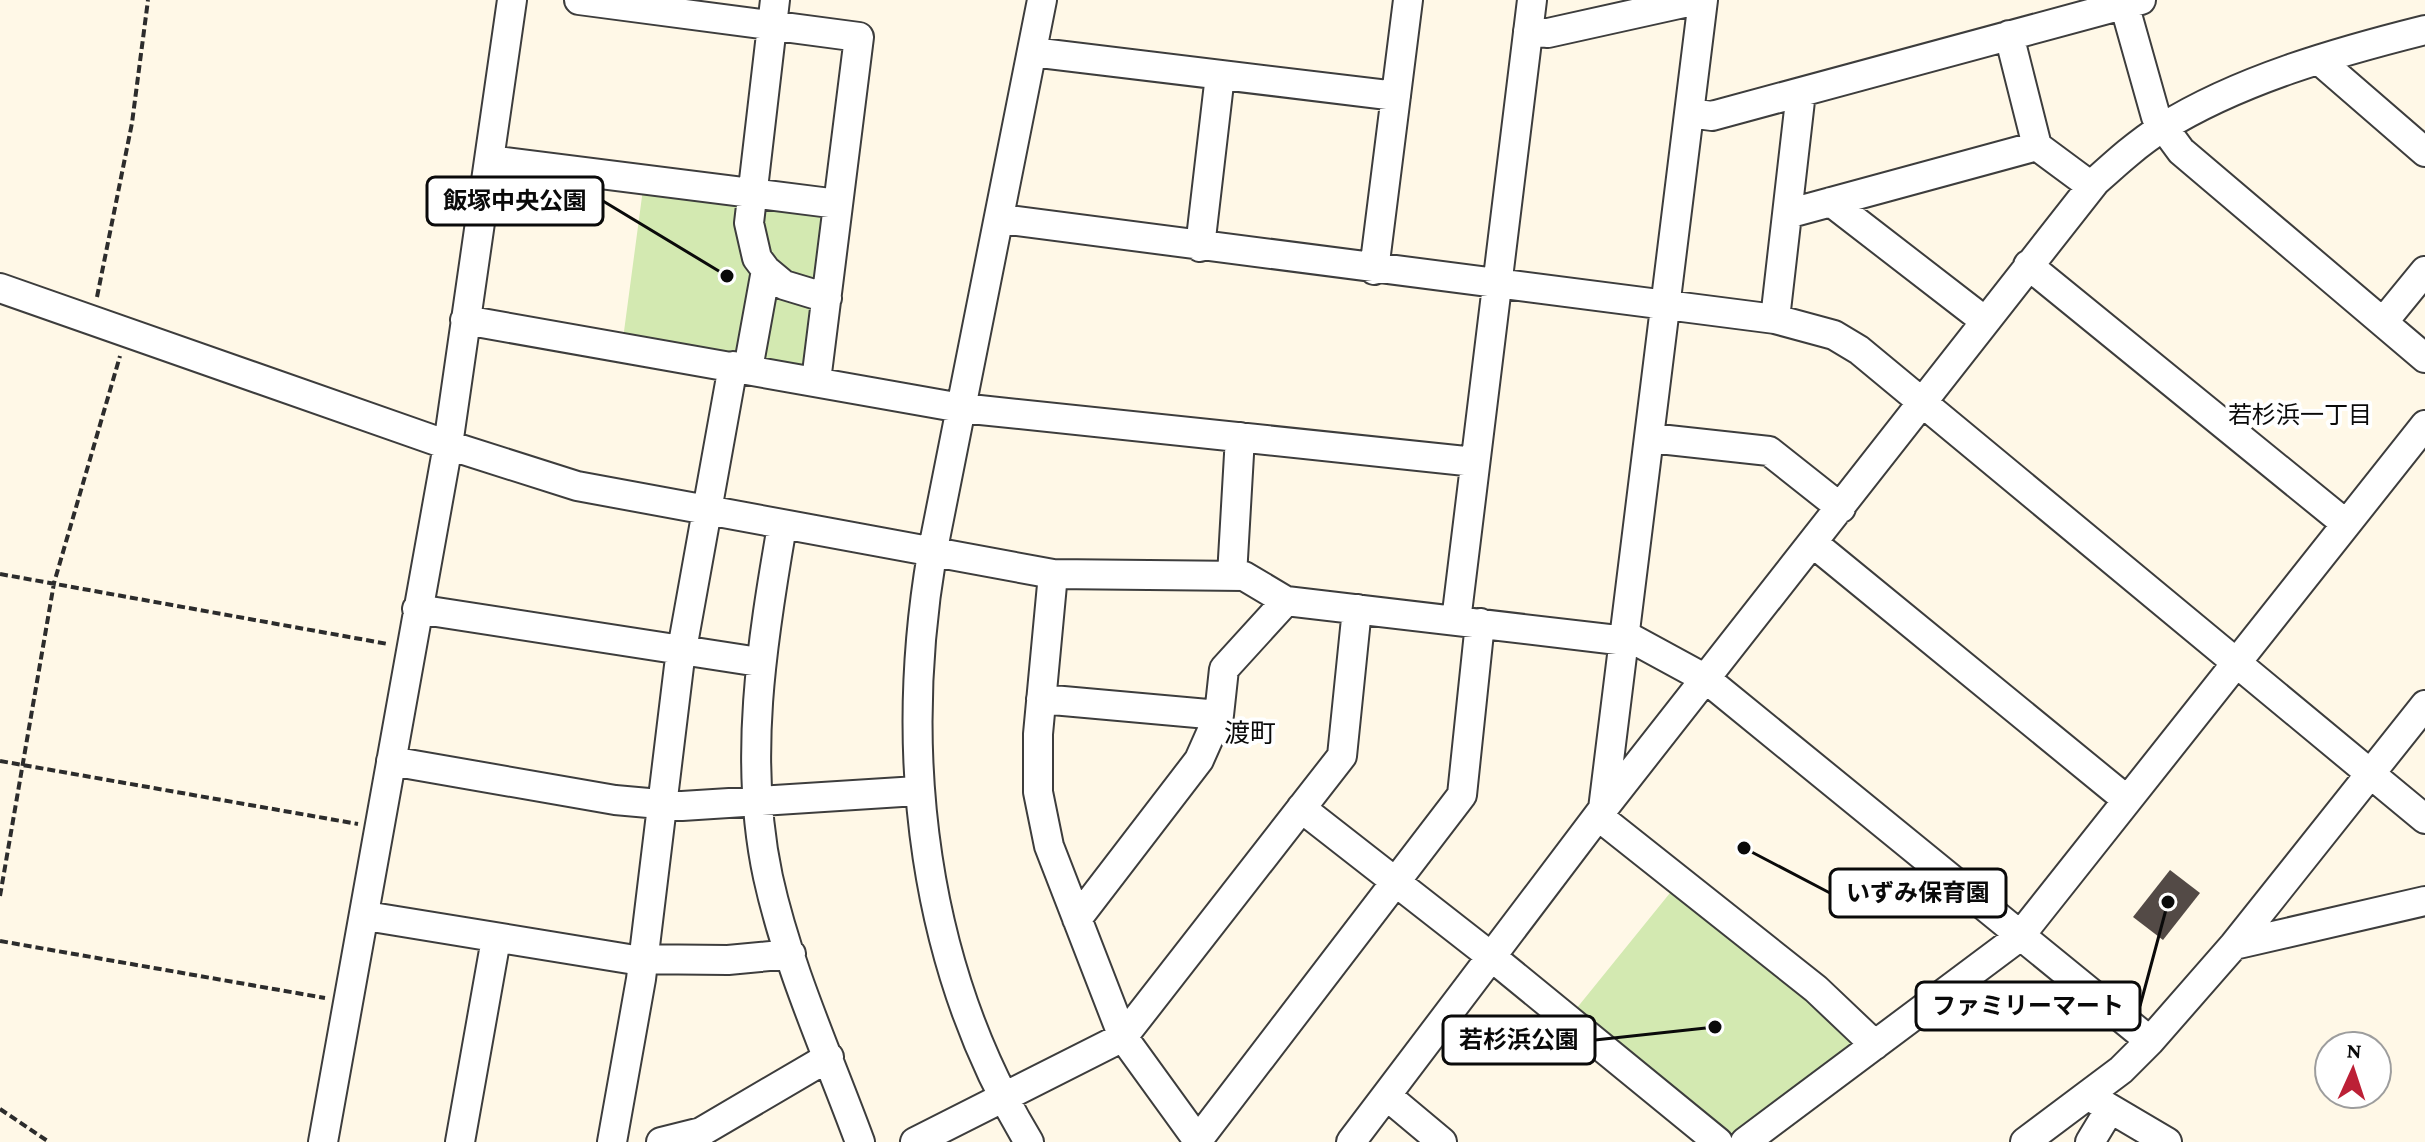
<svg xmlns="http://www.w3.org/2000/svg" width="2425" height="1142" viewBox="0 0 2425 1142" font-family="'Crimson Pro','Noto Sans JP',serif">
  <rect width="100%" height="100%" fill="#fff8e7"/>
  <path fill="#d3e9b1" d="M643,189l187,25 -20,156 -187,-31z
    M1674,888l183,152 -123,102h-5l-157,-128z"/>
  <path fill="#534a46" d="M2170,870l30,23 -37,47 -30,-23z"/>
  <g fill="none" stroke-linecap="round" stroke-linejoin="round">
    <g stroke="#3d3d3d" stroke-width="32">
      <path id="minor" d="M579,0l280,37 -43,344
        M2123,0l33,117 25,34 244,207
        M1528,31l20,2 149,-33
        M2009,35l28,111 54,40
        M1032,52l364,44
        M2320,61l105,91
        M1689,113l23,3 429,-116
        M489,160l349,44
        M1831,202l154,119
        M1787,214l250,-68
        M1001,219l774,100 59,16 25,15 566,469
        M1200,247l20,-172
        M2028,265l318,259
        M766,270l18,15 43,13
        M1374,270l34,-270
        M0,288l448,157 129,41 476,88 191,2 42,25 340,40
        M1775,319l26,-227
        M465,320l496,88 514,54
        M2384,321l41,-50
        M748,369l18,-99 -9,-12 -8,-35 26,-223
        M1650,438l119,13 72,57
        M782,526c-20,115 -39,235 -14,351 20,91 60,178 92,265
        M1813,543l314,257
        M1053,574l-15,160v58l11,54 74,191 76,105
        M1232,576l8,-139
        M417,609l342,53
        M1456,621l76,-621
        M1627,636l79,43 444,362
        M1041,699l178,16
        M391,761l224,39 67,6 235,-15
        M1301,808l192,150 225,184
        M1603,809l100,-809
        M1598,816l218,173 59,56
        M366,916l263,43 99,1 63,-6
        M1077,919l122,-159 20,-45 5,-46 62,-68
        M2234,945l191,-44
        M1387,1096l55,46
        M2089,1096l78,46
        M1198,1140l264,-345 18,-172
        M323,1142l125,-697 64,-445
        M460,1142l36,-203
        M612,1142l29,-163 38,-313 54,-300
        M661,1142l40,-10 128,-75
        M915,1142l208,-105 219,-281 15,-147
        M1029,1142c-107,-175 -131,-388 -97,-588l110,-554
        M1351,1142l252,-333 492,-627c21,-19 43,-39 67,-54 77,-48 175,-76 263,-98
        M1745,1142l274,-205 406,-512
        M2025,1142l96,-72 29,-29 84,-96 191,-240
        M2090,1142l20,-33"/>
    </g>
    <path stroke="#2c2c2c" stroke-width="4" stroke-dasharray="8 4" stroke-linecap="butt" d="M97,297l35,-174 16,-123
      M0,574l388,70
      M0,761l358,63
      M0,896l54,-313 66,-227
      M0,941l325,57
      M0,1109l49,33"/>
    <use href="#minor" stroke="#fff" stroke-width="28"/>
  </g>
  <g text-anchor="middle" stroke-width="8" stroke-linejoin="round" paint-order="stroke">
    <g font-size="24" fill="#0a0a0a" stroke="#fff">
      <text x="2300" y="423">若杉浜一丁目</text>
    </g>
    <g font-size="26" fill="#0a0a0a" stroke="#fff">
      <text x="1250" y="742">渡町</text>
    </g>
  </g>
  <path fill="none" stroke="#0a0a0a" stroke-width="3" d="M727 276L603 201M1744 848L1830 893M2168 902L2140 1006M1715 1027L1595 1040"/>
  <g fill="#0a0a0a" stroke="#fff" stroke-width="3">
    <circle cx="727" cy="276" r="8"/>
    <circle cx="1744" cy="848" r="8"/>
    <circle cx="2168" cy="902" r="8"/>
    <circle cx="1715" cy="1027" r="8"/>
  </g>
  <g fill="#fff" stroke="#0a0a0a" stroke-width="3">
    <rect x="427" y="177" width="176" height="48" rx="8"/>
    <rect x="1830" y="869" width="176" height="48" rx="8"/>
    <rect x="1916" y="982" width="224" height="48" rx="8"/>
    <rect x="1443" y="1016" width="152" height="48" rx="8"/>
  </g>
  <g font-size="24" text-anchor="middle" font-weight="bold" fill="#0a0a0a">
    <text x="515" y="209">飯塚中央公園</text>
    <text x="1918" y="901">いずみ保育園</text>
    <text x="2028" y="1014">ファミリーマート</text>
    <text x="1519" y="1048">若杉浜公園</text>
  </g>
  <g transform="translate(2353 1070) rotate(3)"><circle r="38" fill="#ffffff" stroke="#9d9d9d" stroke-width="2"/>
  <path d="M0-6L14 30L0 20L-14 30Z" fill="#bc2036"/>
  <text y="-12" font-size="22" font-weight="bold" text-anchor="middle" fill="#0a0a0a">N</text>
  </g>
</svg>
